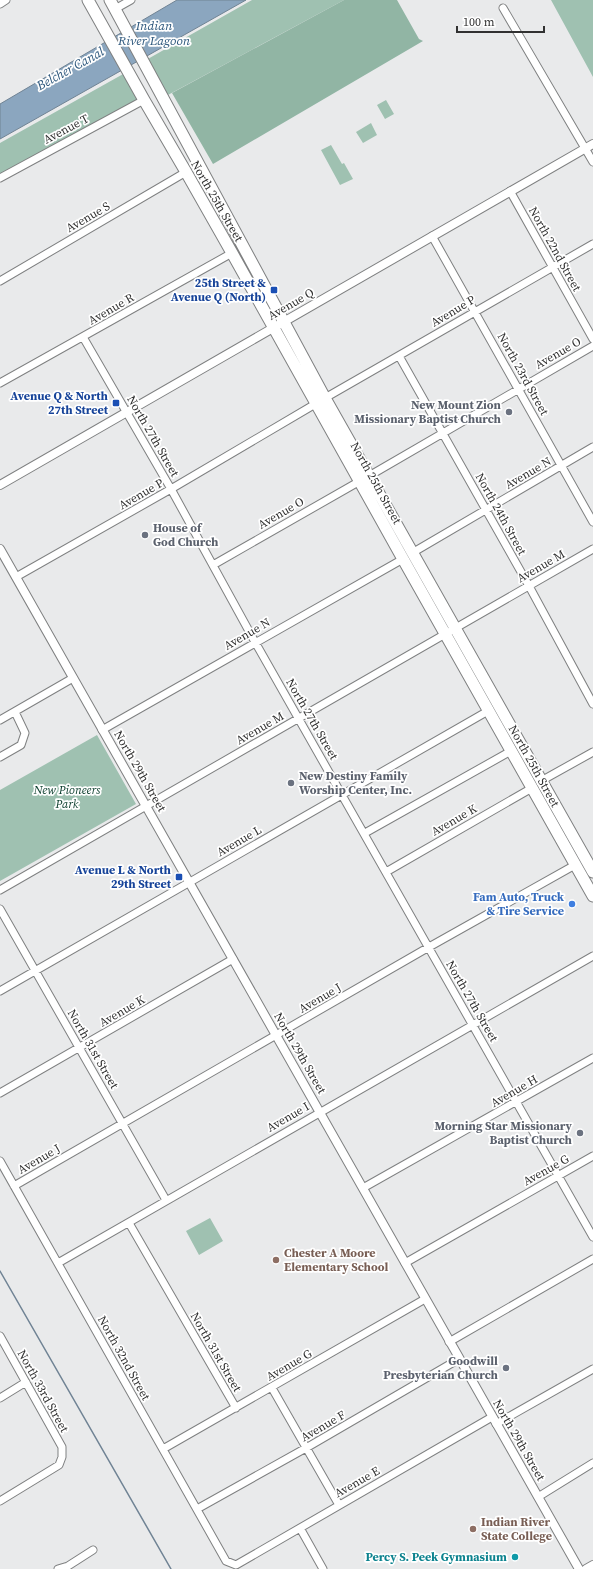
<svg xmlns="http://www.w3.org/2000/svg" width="593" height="1569" viewBox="0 0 593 1569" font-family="'Source Serif 4',serif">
  <rect width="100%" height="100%" fill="#e9eaeb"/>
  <path fill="#9fc1b1" d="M252,0h92l-178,96 -20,-36z
    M551,0h42v77z
    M125,73l14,26 -139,75v-31z
    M386,100l8,14 -9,5 -8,-14z
    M371,123l6,12 -14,8 -7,-11z
    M331,145l11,19 2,-1 9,16 -13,6 -19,-35z
    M97,735l39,69 -136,77v-91z
    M210,1218l13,23 -24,14 -13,-24z"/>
  <path fill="#91b5a4" d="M344,0h53l22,39 4,2 -210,123 -41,-71z"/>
  <path fill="#8ba6bf" stroke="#708394" d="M177,0h69l-246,139v-35z"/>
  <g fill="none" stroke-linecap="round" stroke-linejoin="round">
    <path stroke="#708394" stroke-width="1.5" d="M0,1271l171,298"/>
    <g stroke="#7f8081" stroke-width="9">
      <path id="minor" d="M0,4l6,-4
        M503,8l90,154
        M115,9l16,-9
        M0,178l144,-78
        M510,191l83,148
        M432,236l161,286
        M0,281l186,-109
        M83,337l88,152 84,153 338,595
        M399,356l130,230 64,118
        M0,383l232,-130
        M325,398l268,-154
        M369,476l224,-130
        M412,553l181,-106
        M213,565l147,-84
        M16,577l155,-88 146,-86
        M0,720l73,-42
        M102,730l301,-171
        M0,757l21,-12 4,-12 -10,-21
        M541,781l52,-29
        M365,833l146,-82
        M386,872l146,-84
        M0,890l593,-341
        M0,909l166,291
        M0,991l488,-280
        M0,1093l233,-134
        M0,1161l226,400 10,4 256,-148
        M14,1186l415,-239 146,-82
        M363,1188l230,-130
        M129,1223l107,185
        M58,1263l535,-307
        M405,1263l188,-107
        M0,1336l62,111v10l-3,8 -59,36
        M449,1342l144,-83
        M272,1388l67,117
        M0,1398l26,-16
        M496,1424l97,-55
        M163,1449l262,-150
        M538,1497l55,-34
        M197,1509l109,-61 153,-89
        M300,1528l23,41
        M58,1569l10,-3 25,-16"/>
    </g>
    <g stroke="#7f8081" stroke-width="10">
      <path id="tertiary" d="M0,485l593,-341
        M0,549l579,1020
        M586,1569l7,-4"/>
    </g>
    <g stroke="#7f8081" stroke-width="13">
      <path id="primary" d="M88,0l56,100 42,72 46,81 171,306 190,337
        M110,0l215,398 268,474"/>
    </g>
    <use href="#minor" stroke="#fff" stroke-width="7"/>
    <use href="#tertiary" stroke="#fff" stroke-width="8"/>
    <use href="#primary" stroke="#fff" stroke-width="11"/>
  </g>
  <g fill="#1a4fb4" stroke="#fff" stroke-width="1.5">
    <rect x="270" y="286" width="8" height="8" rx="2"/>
    <rect x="112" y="399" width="8" height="8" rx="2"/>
    <rect x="175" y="873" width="8" height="8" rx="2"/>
  </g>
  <g fill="#6b7280" stroke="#fff" stroke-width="1.5">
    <circle cx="509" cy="412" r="4"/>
    <circle cx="145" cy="535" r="4"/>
    <circle cx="291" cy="783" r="4"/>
    <circle cx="580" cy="1133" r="4"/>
    <circle cx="506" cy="1368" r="4"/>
  </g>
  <circle fill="#3f7fe0" stroke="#fff" stroke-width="1.5" cx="572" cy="904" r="4"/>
  <g fill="#8d6e63" stroke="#fff" stroke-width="1.5">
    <circle cx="276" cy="1260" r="4"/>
    <circle cx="473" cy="1529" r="4"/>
  </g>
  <circle fill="#0f9aa8" stroke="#fff" stroke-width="1.5" cx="515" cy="1557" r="4"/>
  <g text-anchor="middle" stroke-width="3.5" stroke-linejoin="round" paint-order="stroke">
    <g font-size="12" fill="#313131" stroke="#fff">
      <text transform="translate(66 129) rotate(-28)" y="4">Avenue T</text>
      <text transform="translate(217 201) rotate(60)" y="4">North 25th Street</text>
      <text transform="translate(88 217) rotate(-30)" y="4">Avenue S</text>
      <text transform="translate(555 249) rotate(61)" y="4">North 22nd Street</text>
      <text transform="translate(291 304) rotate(-30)" y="4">Avenue Q</text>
      <text transform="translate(111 309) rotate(-30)" y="4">Avenue R</text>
      <text transform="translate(453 311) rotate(-31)" y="4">Avenue P</text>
      <text transform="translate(558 353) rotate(-30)" y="4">Avenue O</text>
      <text transform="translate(523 374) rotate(61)" y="4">North 23rd Street</text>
      <text transform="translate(153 436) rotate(60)" y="4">North 27th Street</text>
      <text transform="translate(528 473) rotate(-30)" y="4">Avenue N</text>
      <text transform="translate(376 483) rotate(61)" y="4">North 25th Street</text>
      <text transform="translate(141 494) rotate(-30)" y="4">Avenue P</text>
      <text transform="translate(281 513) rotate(-30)" y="4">Avenue O</text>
      <text transform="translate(501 514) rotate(61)" y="4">North 24th Street</text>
      <text transform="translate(541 566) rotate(-30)" y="4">Avenue M</text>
      <text transform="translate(247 634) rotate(-30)" y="4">Avenue N</text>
      <text transform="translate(312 719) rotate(60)" y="4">North 27th Street</text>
      <text transform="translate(260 728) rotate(-30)" y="4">Avenue M</text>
      <text transform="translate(534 766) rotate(61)" y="4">North 25th Street</text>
      <text transform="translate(140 771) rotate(60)" y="4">North 29th Street</text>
      <text transform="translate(454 820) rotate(-30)" y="4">Avenue K</text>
      <text transform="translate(239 841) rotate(-30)" y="4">Avenue L</text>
      <text transform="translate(320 998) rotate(-30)" y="4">Avenue J</text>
      <text transform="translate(472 1001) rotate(60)" y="4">North 27th Street</text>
      <text transform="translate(122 1011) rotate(-30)" y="4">Avenue K</text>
      <text transform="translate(93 1049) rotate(60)" y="4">North 31st Street</text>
      <text transform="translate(300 1053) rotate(60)" y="4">North 29th Street</text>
      <text transform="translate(514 1091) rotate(-30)" y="4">Avenue H</text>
      <text transform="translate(288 1117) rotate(-30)" y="4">Avenue I</text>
      <text transform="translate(39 1159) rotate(-30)" y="4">Avenue J</text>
      <text transform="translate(546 1170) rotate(-29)" y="4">Avenue G</text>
      <text transform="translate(216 1352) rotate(60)" y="4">North 31st Street</text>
      <text transform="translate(124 1358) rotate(61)" y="4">North 32nd Street</text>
      <text transform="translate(289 1365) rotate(-30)" y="4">Avenue G</text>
      <text transform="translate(43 1391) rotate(61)" y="4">North 33rd Street</text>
      <text transform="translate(323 1426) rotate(-30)" y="4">Avenue F</text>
      <text transform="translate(519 1440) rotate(60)" y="4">North 29th Street</text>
      <text transform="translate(357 1482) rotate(-30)" y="4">Avenue E</text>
    </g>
    <g font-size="12" font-weight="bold" fill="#164399" stroke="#fff" text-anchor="end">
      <text x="266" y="287">25th Street &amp;<tspan x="266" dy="14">Avenue Q (North)</tspan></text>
      <text x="108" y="400">Avenue Q &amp; North<tspan x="108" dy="14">27th Street</tspan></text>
      <text x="171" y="874">Avenue L &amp; North<tspan x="171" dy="14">29th Street</tspan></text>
    </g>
    <g font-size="12" font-weight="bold" fill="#5b616d" stroke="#fff" text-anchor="end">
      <text x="501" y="409">New Mount Zion<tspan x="501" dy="14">Missionary Baptist Church</tspan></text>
      <text x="153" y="532" text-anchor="start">House of<tspan x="153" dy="14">God Church</tspan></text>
      <text x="299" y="780" text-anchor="start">New Destiny Family<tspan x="299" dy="14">Worship Center, Inc.</tspan></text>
      <text x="572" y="1130">Morning Star Missionary<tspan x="572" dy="14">Baptist Church</tspan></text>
      <text x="498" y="1365">Goodwill<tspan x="498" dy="14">Presbyterian Church</tspan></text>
    </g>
    <g font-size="12" font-style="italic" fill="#073b29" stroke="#fff">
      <text x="67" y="794">New Pioneers<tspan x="67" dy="14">Park</tspan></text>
    </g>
    <g font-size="12" font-weight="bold" fill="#366cbe" stroke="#fff" text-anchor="end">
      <text x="564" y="901">Fam Auto, Truck<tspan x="564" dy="14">&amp; Tire Service</tspan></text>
    </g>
    <g font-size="12" font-weight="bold" fill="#785e54" stroke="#fff" text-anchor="start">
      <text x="284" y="1257">Chester A Moore<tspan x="284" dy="14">Elementary School</tspan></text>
      <text x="481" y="1526">Indian River<tspan x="481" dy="14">State College</tspan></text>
    </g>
    <g font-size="12" font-weight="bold" fill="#0d838f" stroke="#fff" text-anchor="end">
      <text x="507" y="1561">Percy S. Peek Gymnasium</text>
    </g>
    <g font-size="13" font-style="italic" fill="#2e587d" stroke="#fff">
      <text x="154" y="30">Indian<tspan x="154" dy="15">River Lagoon</tspan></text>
      <text transform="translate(70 68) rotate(-29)" y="5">Belcher Canal</text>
    </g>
  </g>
  <path d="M457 26v6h87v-6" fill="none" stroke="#313131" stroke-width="2"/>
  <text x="463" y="26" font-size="12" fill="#313131" stroke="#ffffff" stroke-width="3" paint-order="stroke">100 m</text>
</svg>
